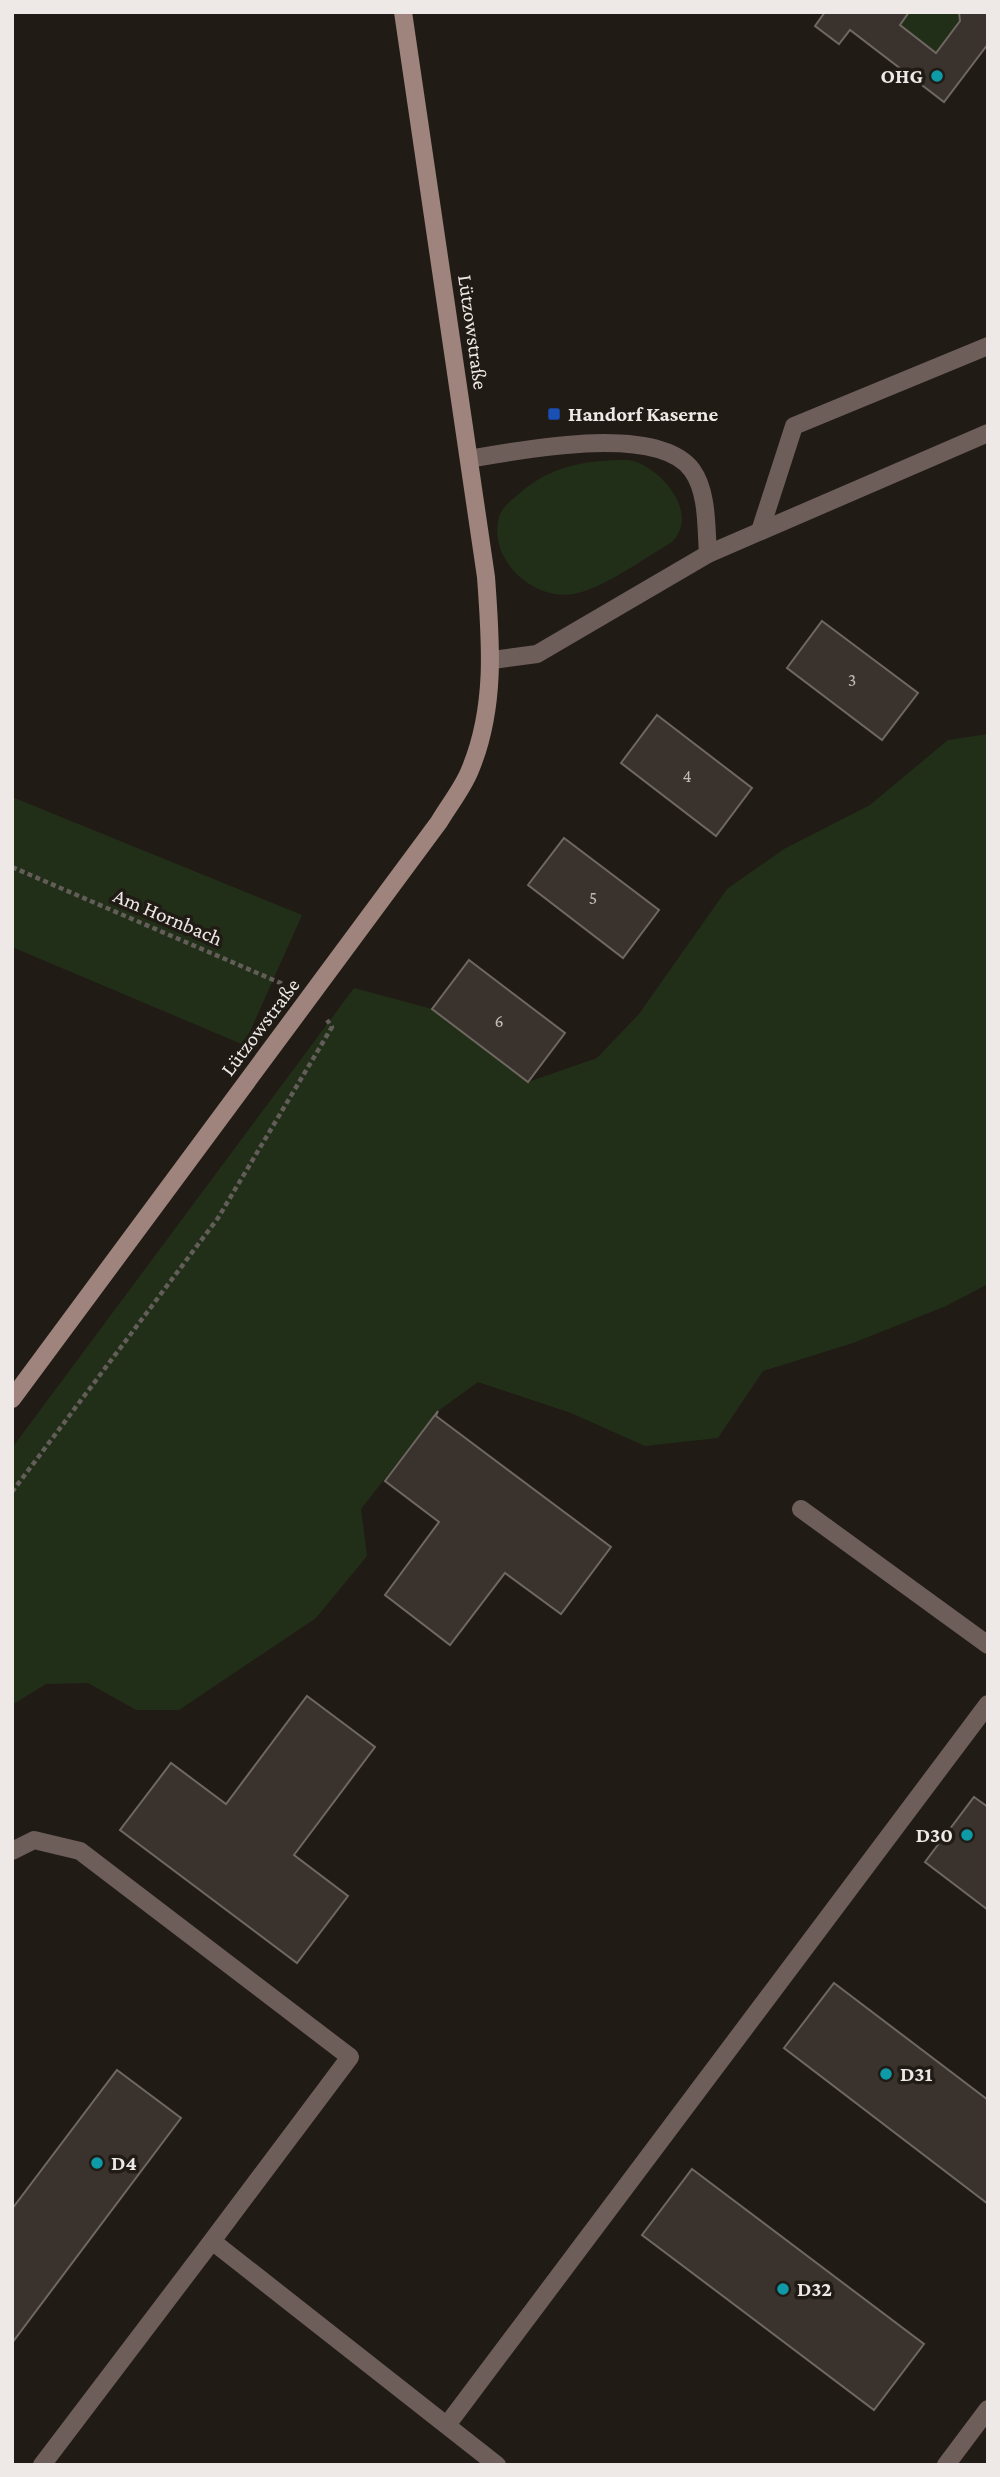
<svg xmlns="http://www.w3.org/2000/svg" width="1000" height="2477" viewBox="0 0 1000 2477" font-family="'Crimson Pro',serif">
  <rect width="100%" height="100%" fill="#211b16"/>
  <path fill="#222f18" d="M909,12h50l1,9 -24,32 -36,-28z
    M629,460c31,6 72,53 43,82 -29,17 -62,42 -94,51 -41,11 -91,-32 -79,-76 3,-10 13,-17 21,-24 32,-28 67,-33 109,-33z
    M988,734v550l-42,22 -93,37 -90,28 -45,67 -73,8 -74,-33 -93,-31 -40,29 -77,98 6,47 -51,62 -137,92h-43l-48,-27 -42,1 -34,21v-257l342,-460 78,21 96,73 69,-24 42,-44 88,-125 57,-40 86,-44 78,-65z
    M12,797l290,118 -58,130 -232,-98z"/>
  <path fill="#3a332d" stroke="#6f6761" stroke-width="2" d="M825,12h84l-9,13 36,28 24,-32 -1,-9h29v32l-44,58 -94,-72 -11,14 -24,-18z
    M822,621l96,72 -36,47 -95,-72z
    M657,715l95,73 -36,48 -95,-73z
    M564,838l95,72 -36,48 -95,-73z
    M469,960l96,73 -37,49 -96,-73z
    M438,1411l-2,5 175,131 -50,67 -56,-41 -55,72 -65,-50 54,-73 -54,-41z
    M307,1696l68,51 -81,108 54,41 -51,67 -177,-133 51,-67 55,41z
    M974,1797l14,10v103l-63,-48z
    M834,1983l154,117v104l-204,-156z
    M117,2070l64,48 -169,225v-134z
    M692,2169l232,175 -50,66 -232,-175z"/>
  <g fill="none" stroke-linecap="round" stroke-linejoin="round">
    <path stroke="#635d59" stroke-width="4.5" stroke-dasharray="5 3.5" stroke-linecap="butt" d="M12,867l273,118
      M12,1492l206,-274 114,-191 -5,-7"/>
    <path stroke="#6e5e59" stroke-width="18" d="M469,459c52,-9 188,-36 223,11 16,22 14,58 16,84
      M761,528l33,-102 194,-80"/>
    <path stroke="#6e5e59" stroke-width="18" d="M493,660l44,-6 171,-100 280,-121
      M801,1509l187,136
      M12,1851l22,-11 46,11 270,206 -138,184 285,224
      M447,2425l541,-721
      M42,2465l170,-224
      M946,2465l42,-56"/>
    <path stroke="#9e847c" stroke-width="18" d="M12,1399l427,-577c10,-17 24,-34 31,-52 26,-62 21,-127 16,-193l-83,-565"/>
  </g>
  <g fill="#0f9aa8" stroke="#211b16" stroke-width="2.5">
    <circle cx="937" cy="76" r="7"/>
    <circle cx="967" cy="1835" r="7"/>
    <circle cx="886" cy="2074" r="7"/>
    <circle cx="97" cy="2163" r="7"/>
    <circle cx="783" cy="2289" r="7"/>
  </g>
  <rect fill="#1a4fb4" stroke="#211b16" stroke-width="2.5" x="547" y="407" width="14" height="14" rx="3.5"/>
  <g text-anchor="middle" stroke-width="7" stroke-linejoin="round" paint-order="stroke">
    <g font-size="18" fill="#c1bcb8">
      <text x="852" y="686">3</text>
      <text x="687" y="782">4</text>
      <text x="593" y="904">5</text>
      <text x="499" y="1027">6</text>
    </g>
    <g font-size="21" font-weight="bold" fill="#eee9e6" stroke="#211b16" text-anchor="start">
      <text x="923" y="83" text-anchor="end">OHG</text>
      <text x="568" y="421">Handorf Kaserne</text>
      <text x="953" y="1842" text-anchor="end">D30</text>
      <text x="900" y="2081">D31</text>
      <text x="111" y="2170">D4</text>
      <text x="797" y="2296">D32</text>
    </g>
    <g font-size="21" fill="#eee9e6" stroke="#211b16">
      <text transform="translate(473 332) rotate(82)" y="7">Lützowstraße</text>
      <text transform="translate(168 917) rotate(23)" y="7">Am Hornbach</text>
      <text transform="translate(260 1027) rotate(-53)" y="7">Lützowstraße</text>
    </g>
  </g>
  <rect width="1000" height="2477" fill="none" stroke="#eee9e6" stroke-width="28"/>
</svg>
